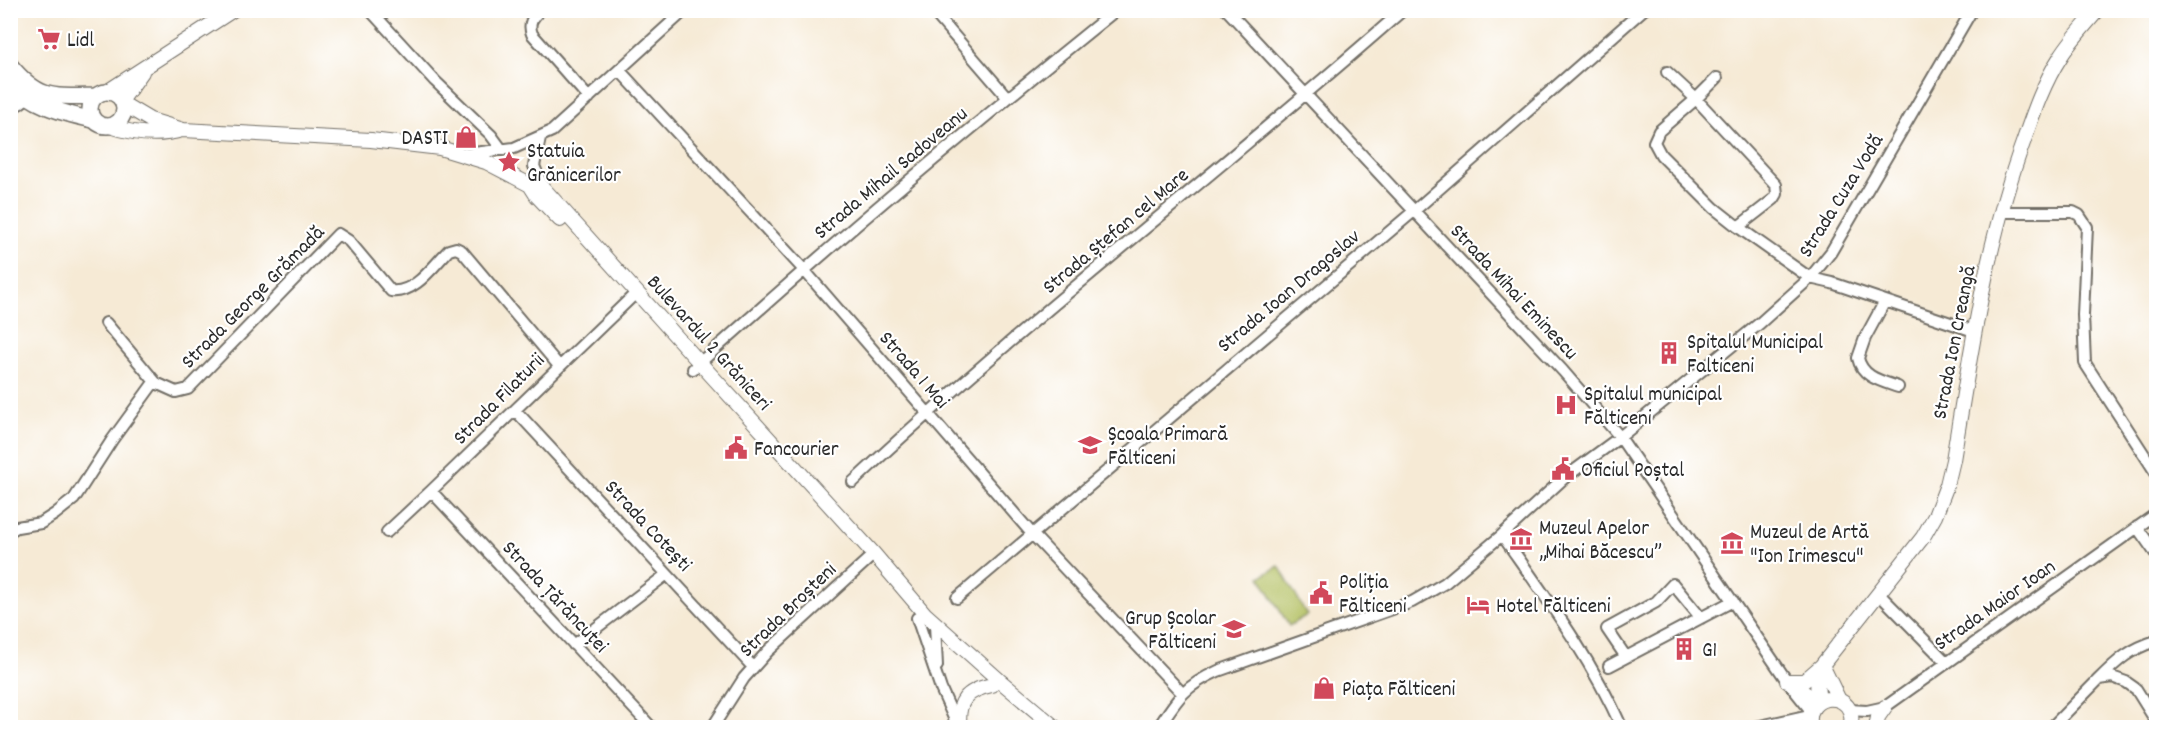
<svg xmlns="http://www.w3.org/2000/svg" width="2167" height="738" viewBox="0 0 2167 738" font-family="Dekko,sans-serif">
  <rect width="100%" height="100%" fill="#fff"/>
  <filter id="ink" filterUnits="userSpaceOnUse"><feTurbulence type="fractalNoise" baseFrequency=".0167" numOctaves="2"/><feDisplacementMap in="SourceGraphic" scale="12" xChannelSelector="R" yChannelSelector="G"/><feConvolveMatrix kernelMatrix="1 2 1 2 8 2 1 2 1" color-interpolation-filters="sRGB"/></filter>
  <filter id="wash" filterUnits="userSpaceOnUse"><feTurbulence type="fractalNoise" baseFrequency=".008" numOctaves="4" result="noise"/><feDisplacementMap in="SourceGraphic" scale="24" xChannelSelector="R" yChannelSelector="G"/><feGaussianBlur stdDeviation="1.35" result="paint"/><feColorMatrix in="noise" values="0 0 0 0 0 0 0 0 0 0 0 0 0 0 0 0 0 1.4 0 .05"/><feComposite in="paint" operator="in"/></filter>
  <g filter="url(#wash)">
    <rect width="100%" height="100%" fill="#f6ead5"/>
    <path fill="#b2bf60" stroke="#6e7546" stroke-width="1.5" d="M1279,566l28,49 -18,11 -29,-49z"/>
  </g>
  <g filter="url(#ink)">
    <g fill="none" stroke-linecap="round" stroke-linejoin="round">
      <g stroke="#726e66" stroke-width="14">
        <path id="minor" d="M370,10l65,71 56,54 11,15
          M540,10c-8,8 -12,14 -8,24l57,64
          M932,10l75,87
          M1227,10l336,361 57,66 167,244 24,30
          M620,71l184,199 229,265 149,158
          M1667,72l29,27 80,86 1,9 -3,5 -36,28
          M1717,78l-21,21 -37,32 -5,11 7,13 53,53 24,19 72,51 22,5 142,48
          M10,103l9,1 9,-7
          M540,138l-6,28 10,23
          M466,154l48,-6 38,-17 133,-121
          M2001,212h72l6,3 8,12 -4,88 2,48 71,110
          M1885,301l-20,37 -7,20c4,19 23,23 40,29
          M106,323l50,60
          M693,369c137,-124 279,-243 423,-359
          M515,410l238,257
          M853,482c176,-165 369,-312 550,-472
          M431,491l221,237
          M2137,527l19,27
          M10,531l7,-4 24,-4 14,-9 19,-15 38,-59 40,-55 4,-2 20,9 12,-3 150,-155 11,7 42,50c24,3 42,-25 58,-41l7,-2 6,3 97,115
          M387,532l44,-41 206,-199
          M1502,535c45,64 88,121 120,193
          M1879,594l67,68
          M957,598l457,-387 229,-201
          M917,618l24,71 17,38
          M935,624l2,42
          M574,645l93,-71
          M1626,657l-19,-28 49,-27 17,-18 28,34
          M1609,666l124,-65
          M2099,679c19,-19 31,-30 57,-38
          M1790,682l17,10 10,10
          M1849,710l18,1 18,-4 271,-193
          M712,728l32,-50 24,-27 106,-97
          M1158,728c20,-31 27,-42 60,-57l194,-69 33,-19 57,-48 61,-56 57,-42 140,-114 50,-45 21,-26 141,-242
          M1751,728l59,-13
          M2051,728l48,-49 13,-2 14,5 10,7 20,32"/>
      </g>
      <g stroke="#726e66" stroke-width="16">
        <path id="major" d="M108,91l125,-81
          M122,100l20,-28
          M123,104l27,16 33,10 188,10 69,8 46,14 44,23 14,4 156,174 174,191 51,60 74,66 57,48
          M110,126c24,8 48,11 72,4
          M530,185l7,11 23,24
          M1822,665l17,35
          M1787,681h17l16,-14
          M1820,701c-5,-13 -2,-23 2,-36l101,-128 12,-21 12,-31 6,-25c18,-108 33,-217 71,-320 10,-29 20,-58 37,-84 10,-16 24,-31 37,-46
          M960,728c-4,-27 7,-38 32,-43
          M1811,728c-10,-39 50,-39 39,0
          M1876,728l2,-11 7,-10"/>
      </g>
      <g stroke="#726e66" stroke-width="18">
        <path id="highway" d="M10,65c29,35 43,32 85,31
          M10,81c22,25 53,32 83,39
          M90 109a17 17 0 1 1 34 0a17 17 0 1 1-34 0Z"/>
      </g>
      <use href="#minor" stroke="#fff" stroke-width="10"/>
      <use href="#major" stroke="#fff" stroke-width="14"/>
      <use href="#highway" stroke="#fff" stroke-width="15"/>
    </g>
  </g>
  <defs>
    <g id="supermarket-bare" transform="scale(1.8)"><path d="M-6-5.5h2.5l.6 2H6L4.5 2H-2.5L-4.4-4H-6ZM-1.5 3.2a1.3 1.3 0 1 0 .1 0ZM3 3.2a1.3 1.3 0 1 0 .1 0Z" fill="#d1495b" stroke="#fff" stroke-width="2.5" paint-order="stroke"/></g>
    <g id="shop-bare" transform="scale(1.8)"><path d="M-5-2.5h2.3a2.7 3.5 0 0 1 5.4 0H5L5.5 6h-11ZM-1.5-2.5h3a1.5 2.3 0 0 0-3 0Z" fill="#d1495b" stroke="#fff" stroke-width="2.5" paint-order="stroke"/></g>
    <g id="sight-bare" transform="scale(1.8)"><path d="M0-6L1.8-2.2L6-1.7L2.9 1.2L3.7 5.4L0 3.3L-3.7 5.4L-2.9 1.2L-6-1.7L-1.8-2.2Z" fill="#d1495b" stroke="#fff" stroke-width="2.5" paint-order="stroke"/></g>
    <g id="building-bare" transform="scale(1.8)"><path d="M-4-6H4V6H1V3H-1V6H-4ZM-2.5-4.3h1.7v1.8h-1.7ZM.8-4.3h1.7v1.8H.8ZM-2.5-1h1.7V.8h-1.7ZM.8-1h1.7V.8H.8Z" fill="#d1495b" stroke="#fff" stroke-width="2.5" paint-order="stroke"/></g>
    <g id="hospital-bare" transform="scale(1.8)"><path d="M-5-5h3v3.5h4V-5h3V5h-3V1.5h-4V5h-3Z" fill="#d1495b" stroke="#fff" stroke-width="2.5" paint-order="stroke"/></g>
    <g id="school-bare" transform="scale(1.8)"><path d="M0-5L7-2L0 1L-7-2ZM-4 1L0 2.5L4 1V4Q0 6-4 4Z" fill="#d1495b" stroke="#fff" stroke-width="2.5" paint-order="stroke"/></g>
    <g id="civic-bare" transform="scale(1.8)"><path d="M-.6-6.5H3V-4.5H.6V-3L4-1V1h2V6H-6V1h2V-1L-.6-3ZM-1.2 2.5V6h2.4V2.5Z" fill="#d1495b" stroke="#fff" stroke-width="2.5" paint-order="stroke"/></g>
    <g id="museum-bare" transform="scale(1.8)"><path d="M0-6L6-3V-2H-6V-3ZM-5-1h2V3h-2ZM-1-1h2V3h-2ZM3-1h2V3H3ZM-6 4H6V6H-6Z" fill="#d1495b" stroke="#fff" stroke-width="2.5" paint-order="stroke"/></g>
    <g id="hotel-bare" transform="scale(1.8)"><path d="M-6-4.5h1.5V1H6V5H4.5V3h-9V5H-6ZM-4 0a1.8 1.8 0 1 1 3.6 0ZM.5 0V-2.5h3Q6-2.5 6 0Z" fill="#d1495b" stroke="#fff" stroke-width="2.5" paint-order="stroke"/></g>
  </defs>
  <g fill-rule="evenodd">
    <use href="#supermarket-bare" x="49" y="39"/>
    <use href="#shop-bare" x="466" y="137"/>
    <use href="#sight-bare" x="509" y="162"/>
    <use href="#building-bare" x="1669" y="353"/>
    <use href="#hospital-bare" x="1566" y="405"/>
    <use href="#school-bare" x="1090" y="445"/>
    <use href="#civic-bare" x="736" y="448"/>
    <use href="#civic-bare" x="1563" y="469"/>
    <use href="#museum-bare" x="1521" y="539"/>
    <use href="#museum-bare" x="1732" y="543"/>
    <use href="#civic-bare" x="1321" y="593"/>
    <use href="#hotel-bare" x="1478" y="605"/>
    <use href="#school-bare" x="1234" y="629"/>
    <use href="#building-bare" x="1684" y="649"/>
    <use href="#shop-bare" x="1324" y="688"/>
  </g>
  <g text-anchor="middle" stroke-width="4.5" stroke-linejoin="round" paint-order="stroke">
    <g font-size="21" fill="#2b2b2b" stroke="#fff" text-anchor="start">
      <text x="67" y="46">Lidl</text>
      <text x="448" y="144" text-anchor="end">DASTI</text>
      <text x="527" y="157">Statuia<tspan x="527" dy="24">Grănicerilor</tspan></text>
      <text x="1687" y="348">Spitalul Municipal<tspan x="1687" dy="24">Falticeni</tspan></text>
      <text x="1584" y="400">Spitalul municipal<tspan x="1584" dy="24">Fălticeni</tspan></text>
      <text x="1108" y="440">Școala Primară<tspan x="1108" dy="24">Fălticeni</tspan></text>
      <text x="754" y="455">Fancourier</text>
      <text x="1581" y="476">Oficiul Poștal</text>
      <text x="1539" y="534">Muzeul Apelor<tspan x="1539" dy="24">„Mihai Băcescu”</tspan></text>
      <text x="1750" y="538">Muzeul de Artă<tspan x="1750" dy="24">"Ion Irimescu"</tspan></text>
      <text x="1339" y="588">Poliția<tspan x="1339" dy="24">Fălticeni</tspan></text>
      <text x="1496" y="612">Hotel Fălticeni</text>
      <text x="1216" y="624" text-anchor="end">Grup Școlar<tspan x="1216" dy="24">Fălticeni</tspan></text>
      <text x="1702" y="656">G1</text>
      <text x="1342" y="695">Piața Fălticeni</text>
    </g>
    <g font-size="21" fill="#2b2b2b" stroke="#fff">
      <text transform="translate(890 172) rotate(-40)" y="7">Strada Mihail Sadoveanu</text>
      <text transform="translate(1840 195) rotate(-58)" y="7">Strada Cuza Vodă</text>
      <text transform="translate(1115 230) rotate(-40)" y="7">Strada Ștefan cel Mare</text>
      <text transform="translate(1288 290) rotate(-40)" y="7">Strada Ioan Dragoslav</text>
      <text transform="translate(1515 291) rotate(47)" y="7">Strada Mihai Eminescu</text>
      <text transform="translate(252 296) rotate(-45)" y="7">Strada George Grămadă</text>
      <text transform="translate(710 342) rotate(48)" y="7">Bulevardul 2 Grăniceri</text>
      <text transform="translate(1953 342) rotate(-79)" y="7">Strada Ion Creangă</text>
      <text transform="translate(915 369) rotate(49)" y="7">Strada 1 Mai</text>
      <text transform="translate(498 398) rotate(-45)" y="7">Strada Filaturii</text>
      <text transform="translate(649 525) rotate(47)" y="7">Strada Cotești</text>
      <text transform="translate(556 596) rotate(47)" y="7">Strada Țărăncuței</text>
      <text transform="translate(1994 604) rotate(-35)" y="7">Strada Maior Ioan</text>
      <text transform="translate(787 609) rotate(-44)" y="7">Strada Broșteni</text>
    </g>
  </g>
  <rect width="2167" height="738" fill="none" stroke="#fff" stroke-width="36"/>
</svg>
